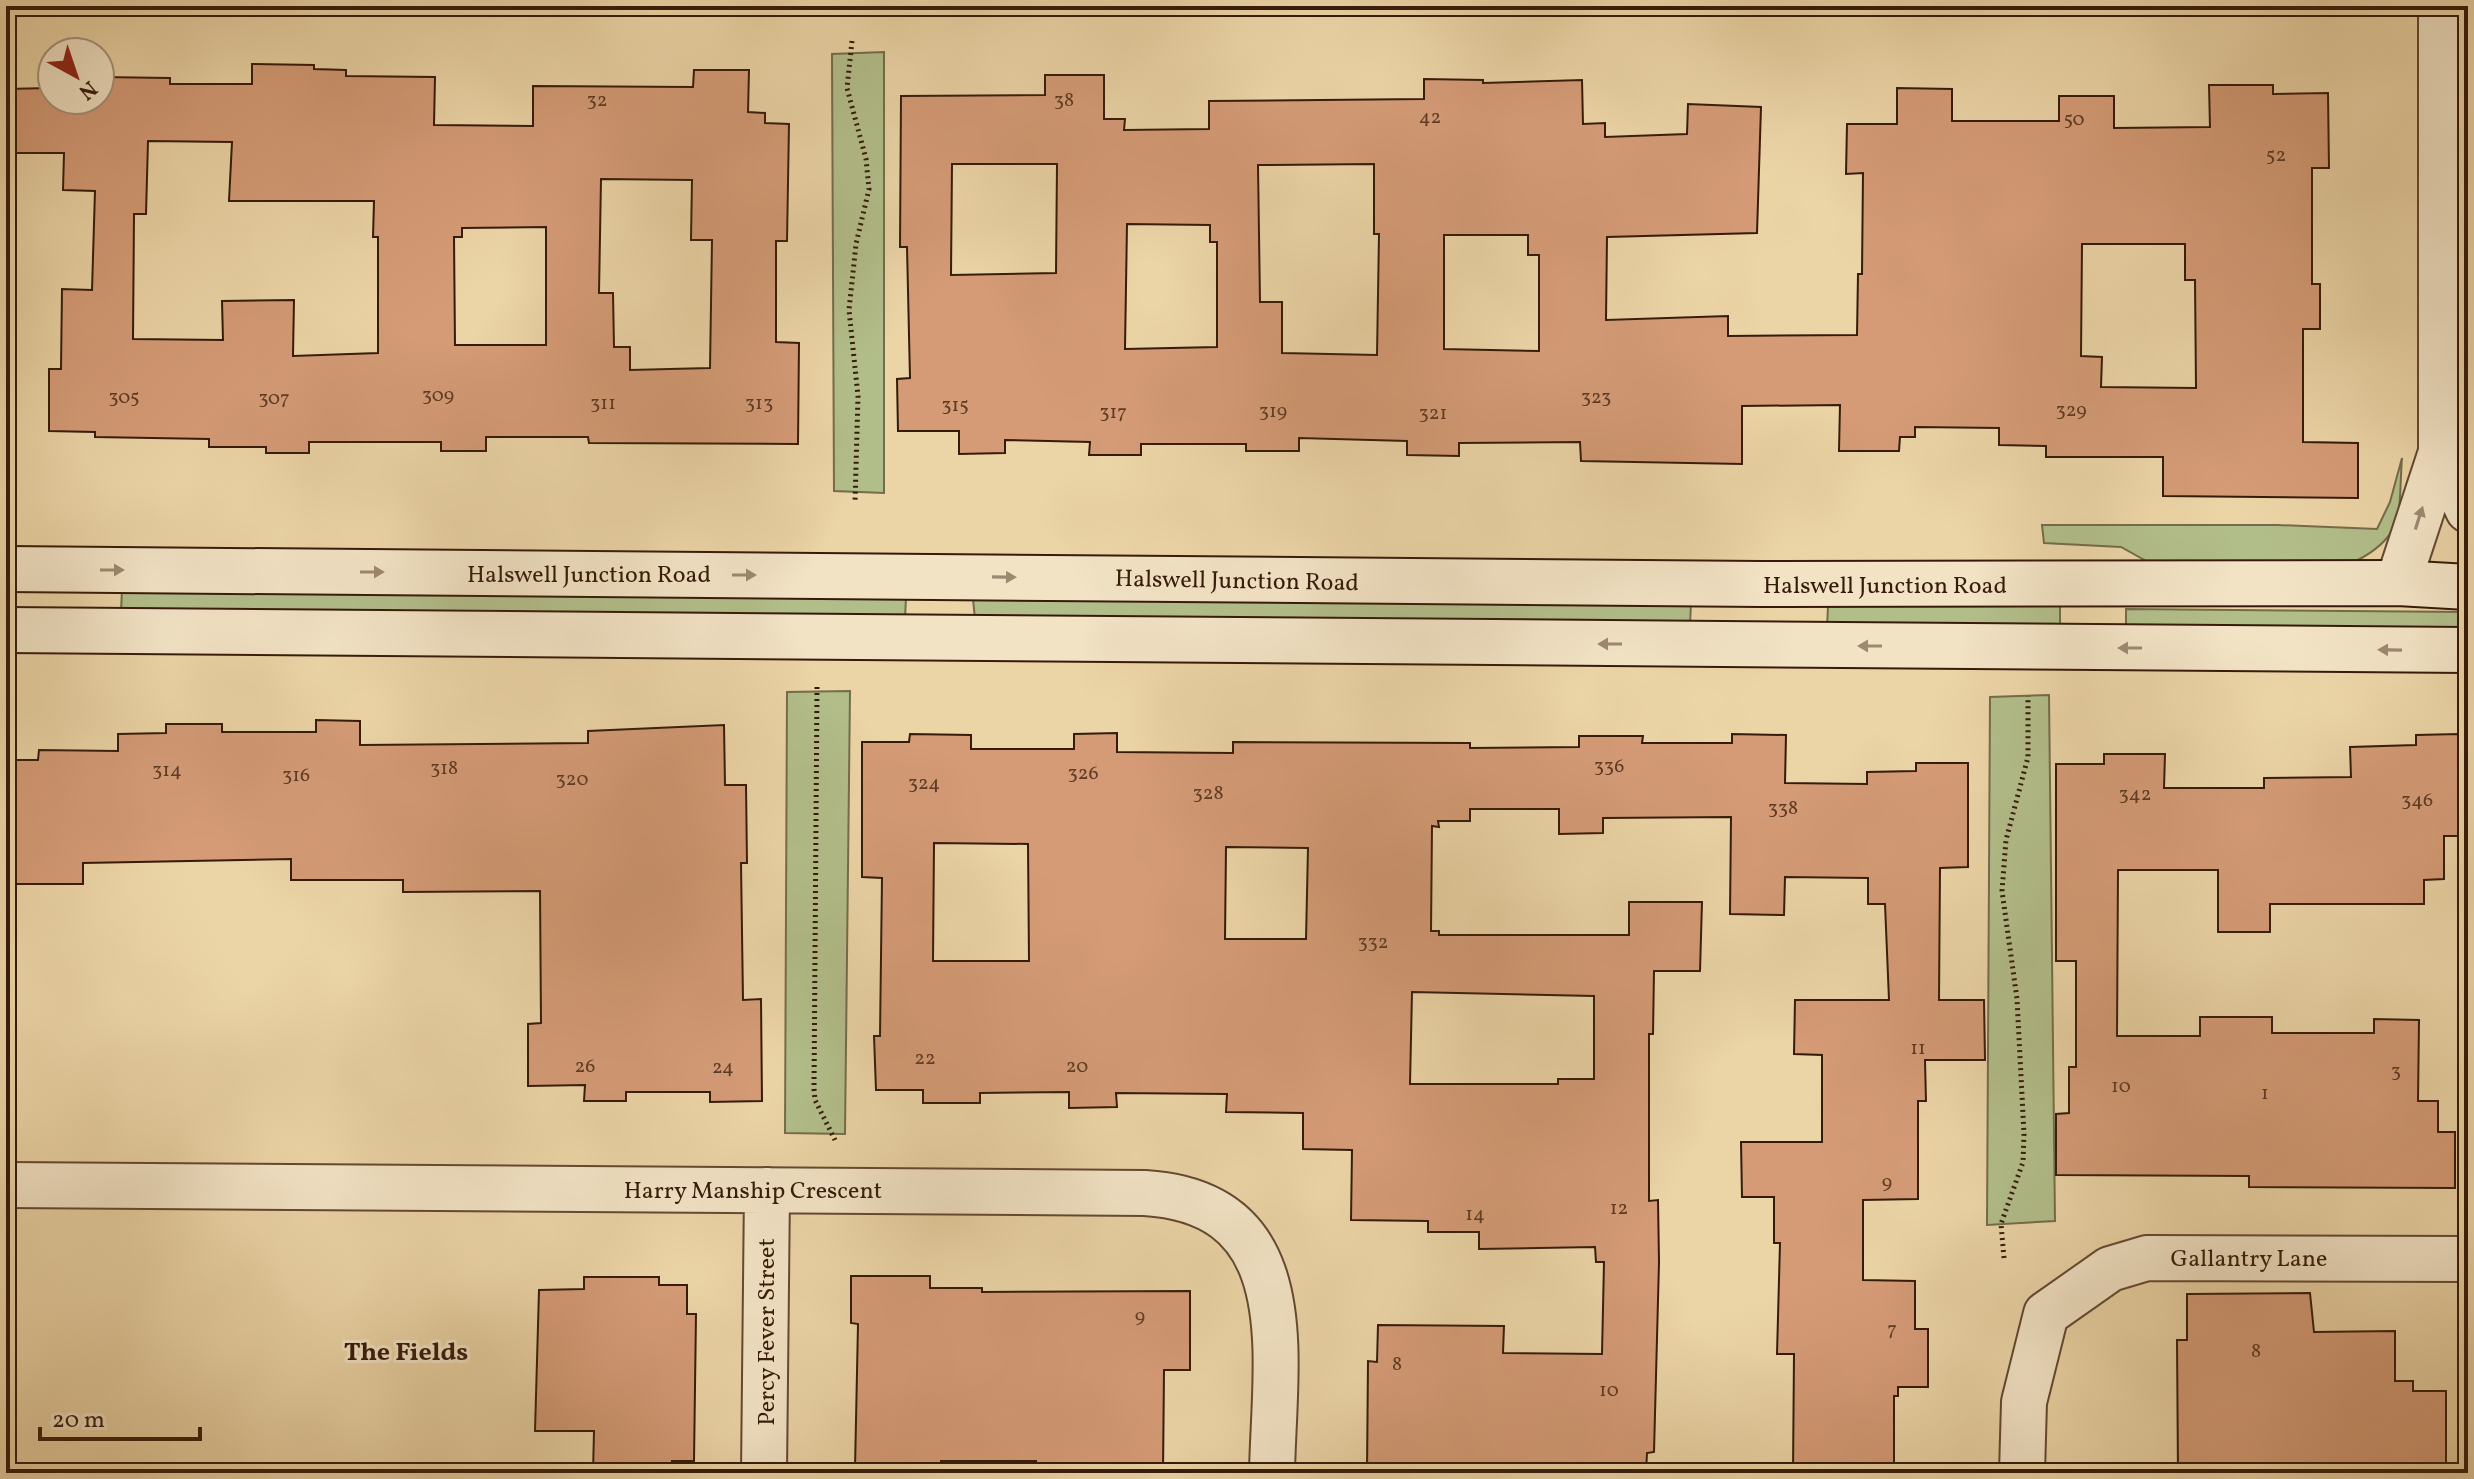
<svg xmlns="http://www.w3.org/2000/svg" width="2474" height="1479" viewBox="0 0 2474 1479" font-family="Vollkorn,serif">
  <rect width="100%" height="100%" fill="#ebd4a6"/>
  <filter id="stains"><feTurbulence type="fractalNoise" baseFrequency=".0025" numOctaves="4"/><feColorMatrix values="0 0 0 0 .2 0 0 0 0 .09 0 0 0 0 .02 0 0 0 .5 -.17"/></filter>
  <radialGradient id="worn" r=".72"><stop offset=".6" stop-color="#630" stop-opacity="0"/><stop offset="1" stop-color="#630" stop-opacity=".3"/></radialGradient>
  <path fill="#b2be8a" stroke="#746c4a" stroke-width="2" d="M884,52v441l-50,-2 -2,-437z
    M2402,458c-4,52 5,77 -46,103l-208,1 -27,-15 -77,-4 -2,-18h235l100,4 13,-27z
    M122,589l784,9 -1,20 -784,-6z
    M973,599l718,4 -1,22 -715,-6z
    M1828,606h232v21l-233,1z
    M2126,609l342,3v22l-342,-3z
    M850,691l-5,443 -60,-1 2,-441z
    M2049,695l6,526 -68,4 3,-528z"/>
  <path fill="#d49b76" stroke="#361b0a" stroke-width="2" fill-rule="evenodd" d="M252,64l62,1v4l32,1v6l89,1 -1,48 99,1v-40l160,1 1,-17h55l-1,42 17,1v10l24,1 -2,117h-11v101l23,1 -1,101 -209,-1 -1,-6h-102v14h-45v-9h-132v11h-43v-6h-57v-8l-114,-2v-5l-46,-1v-62h12l1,-80 30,1 3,-99 -32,-1 1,-37h-58v-64l44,-1 2,-6v18h48v-23l70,1v6h82zM148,141l84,1 -3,59h145l-1,36h5v116l-85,3 1,-56 -72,1 1,39 -90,-1 1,-125h12zM601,179l91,1 -1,60h21l-2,128 -80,2v-23h-16l-1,-54h-14zM546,227v118h-91l-1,-108h8v-9z
    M1045,75h59v44h21l-1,11 85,-1v-28l215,-2v-20l59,1v3l99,-3 1,44 22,-1v14l82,-3 1,-30 73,3 -4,126 -150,4 -1,83 122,-4v20l129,-1 1,-61h4l1,-101 -17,1 1,-50h50v-36l55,1v32h107v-25h55v32l96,-1 -1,-42h64v9l55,-1 1,75h-17v116h8v45h-17v113l55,1v55l-195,-2v-39h-117v-11l-47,-1v-17l-84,-1v10h-15l-1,14h-60l1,-46 -98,1v58l-161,-3 -1,-19 -121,1v13l-52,-1v-14l-108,-3v13h-53v-7h-105v11h-52l1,-13 -85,-2v13l-46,1v-23h-61l-1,-52 13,-1 -3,-131h-7l1,-151 144,-1zM952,164h105l-1,109 -105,2zM1374,164v70h5l-2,121 -95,-2v-51h-22l-2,-137zM1127,224l83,1v17h7v105l-92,2zM1444,235h84v20h11v96l-95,-2zM2082,244h103v36h10l1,108 -95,-1 1,-30 -21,-1z
    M316,720l44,1v24l228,-2v-12l136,-6 1,60h21l1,78h-6l2,137 18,-1 1,102 -52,1v-10h-84v9h-42l1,-16 -57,1v-62l13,-1 -1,-132 -137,1v-12h-112v-21l-208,4v21h-74l-3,-124h32l1,-10 79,1v-17l48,-1v-9h56v8h94z
    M1117,733v19l116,1v-11l237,1v5l109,-1v-11h64l-1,7h90v-9l54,1 -1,48 82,1v-12l49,-1v-8h52v104l-28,1 -1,132h45l1,60h-60l1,41h-8v98l-55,1v80l52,1v48h13v58h-30v9h-4v77h-101l1,-119h-17l3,-111h-6v-46h-32l-1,-55h81v-87l-28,-1 1,-54h94l-4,-96h-17v-26l-83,-1 -1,38 -54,-1 1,-97 -128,1v15l-44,1v-25h-89v12h-32l1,6 -7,-1 -1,105h8v4h190v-33h73l-2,69h-46l-1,63h-4v167l9,-1 1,62 -5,190 -7,1 -1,20h-279l1,-112 9,1 1,-37 126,1 -1,27 99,1 2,-92h-8l-1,-15 -116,2v-17h-51v-11l-77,-1 1,-70 -49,-1v-36l-77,-1 1,-18 -111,-1 1,14 -48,1v-16l-89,1v10h-57v-13h-47l-2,-54h6l2,-158 -20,-1v-135h47l1,-8 61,1v14h103v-15zM934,843l94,1 1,117h-96zM1226,847l82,1 -2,91h-81zM1412,992l182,4v83h-36v5h-148z
    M2459,734l2,102h-17v43l-20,1v24h-154v28h-52v-62h-100l-1,166h83v-19h72v16h102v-14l45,1 -1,81h20v31h17v56l-206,-1v-11l-193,-1v-61l13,-1v-46h7v-106h-20v-197h48v-10h61l-1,34h100v-10l87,-1 -1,-30 66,-2v-10z
    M851,1276h79v12h52v4l208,-1v79h-26l-1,103h-71v-9h-56v-3h-95v8h-86l3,-145 -7,-1z
    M584,1277h75v8h28v29h9l-2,147h-22v12h-79l1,-42h-59l4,-141 45,-1z
    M2310,1293l4,39 81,-1v50h18v10h33v73l-10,-1v10h-258l-1,-133h10v-46z"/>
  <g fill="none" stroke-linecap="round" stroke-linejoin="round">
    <g stroke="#634931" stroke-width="48">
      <path id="minor" d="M2441,452l27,58
        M2398,583l43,-131v-446
        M6,1185l1139,8c160,10 129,165 127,280
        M764,1473l3,-283
        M2022,1473l2,-71 22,-88 64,-45 37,-11 321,1"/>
    </g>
    <g stroke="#361b0a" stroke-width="48">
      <path id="secondary" d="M6,569l1755,15 637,-1 70,4
        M6,630l2462,20"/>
    </g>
    <path stroke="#361b0a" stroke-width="5" stroke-dasharray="2 4" stroke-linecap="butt" d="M852,41l-5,47 19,71 3,30 -13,55 -7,66 9,86 -3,107
      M817,687l-3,402 1,11 20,40
      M2004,1258l-3,-34 22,-62 1,-28 -7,-135 -15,-108 4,-51 22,-83v-61"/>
    <use href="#minor" stroke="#f2e3c5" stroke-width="44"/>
    <use href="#secondary" stroke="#f2e3c5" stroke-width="44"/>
  </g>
  <defs><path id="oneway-solid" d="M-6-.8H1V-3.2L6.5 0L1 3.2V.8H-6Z" transform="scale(2)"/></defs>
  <g fill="#9d8971">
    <use href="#oneway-solid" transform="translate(2419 518) rotate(-72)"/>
    <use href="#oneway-solid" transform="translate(112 570)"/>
    <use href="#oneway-solid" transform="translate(372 572)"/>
    <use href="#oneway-solid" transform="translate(744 575)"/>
    <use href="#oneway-solid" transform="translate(1004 577) rotate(1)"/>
    <use href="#oneway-solid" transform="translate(1610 644) rotate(-180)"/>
    <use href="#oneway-solid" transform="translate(1870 646) rotate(-180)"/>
    <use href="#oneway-solid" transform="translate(2130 648) rotate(-180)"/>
    <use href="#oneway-solid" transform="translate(2390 650) rotate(-179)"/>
  </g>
  <g text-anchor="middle" stroke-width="6" stroke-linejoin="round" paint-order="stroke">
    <g font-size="20" fill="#5e3b25">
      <text x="597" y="106">32</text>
      <text x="1064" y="106">38</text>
      <text x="1430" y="123">42</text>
      <text x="2074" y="125">50</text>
      <text x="2276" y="161">52</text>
      <text x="438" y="401">309</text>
      <text x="124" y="403">305</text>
      <text x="1596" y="403">323</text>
      <text x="274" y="404">307</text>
      <text x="603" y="409">311</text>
      <text x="759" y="409">313</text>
      <text x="955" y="411">315</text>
      <text x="2071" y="416">329</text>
      <text x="1273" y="417">319</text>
      <text x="1113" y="418">317</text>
      <text x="1433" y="419">321</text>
      <text x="1609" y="772">336</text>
      <text x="444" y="774">318</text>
      <text x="167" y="776">314</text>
      <text x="1083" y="779">326</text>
      <text x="296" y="781">316</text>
      <text x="572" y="785">320</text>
      <text x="924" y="789">324</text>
      <text x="1208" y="799">328</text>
      <text x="2135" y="800">342</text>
      <text x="2417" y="806">346</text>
      <text x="1783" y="814">338</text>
      <text x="1373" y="948">332</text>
      <text x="1918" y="1054">11</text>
      <text x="925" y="1064">22</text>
      <text x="585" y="1072">26</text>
      <text x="1077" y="1072">20</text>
      <text x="723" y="1073">24</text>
      <text x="2396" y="1077">3</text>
      <text x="2121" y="1092">10</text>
      <text x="2265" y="1099">1</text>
      <text x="1887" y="1188">9</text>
      <text x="1619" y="1214">12</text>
      <text x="1475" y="1220">14</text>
      <text x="1140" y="1322">9</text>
      <text x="1892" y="1335">7</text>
      <text x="2256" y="1357">8</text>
      <text x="1397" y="1370">8</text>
      <text x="1609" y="1396">10</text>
    </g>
    <g font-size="24" fill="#361b0a" stroke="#f2e3c5">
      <text x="589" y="582">Halswell Junction Road</text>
      <text transform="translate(1237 580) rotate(1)" y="8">Halswell Junction Road</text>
      <text x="1885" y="593">Halswell Junction Road</text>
      <text x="753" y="1198">Harry Manship Crescent</text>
      <text x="2249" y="1266">Gallantry Lane</text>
      <text transform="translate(766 1332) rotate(-90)" y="8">Percy Fever Street</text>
    </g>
    <g font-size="26" font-weight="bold" fill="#361b0a" stroke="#f2e3c5">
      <text x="406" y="1360">The Fields</text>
    </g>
  </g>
  <rect width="2474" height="1479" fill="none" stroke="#ebd4a6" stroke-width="32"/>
  <rect x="8" y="8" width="2458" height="1463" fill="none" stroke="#361b0a" stroke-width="4"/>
  <rect x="16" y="16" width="2442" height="1447" fill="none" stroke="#361b0a" stroke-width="2"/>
  <g transform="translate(76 76) rotate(140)"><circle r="38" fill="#f2e3c5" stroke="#a7937a" stroke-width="2"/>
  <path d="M0-6L14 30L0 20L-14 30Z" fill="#8f2418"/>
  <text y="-12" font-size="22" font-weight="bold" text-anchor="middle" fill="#361b0a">N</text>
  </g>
  <path d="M40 1427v12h160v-12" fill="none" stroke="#361b0a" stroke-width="4"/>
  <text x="52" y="1427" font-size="24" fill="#361b0a" stroke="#f2e3c5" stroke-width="6" paint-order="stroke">20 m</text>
  <rect width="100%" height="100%" filter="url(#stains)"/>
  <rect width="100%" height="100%" fill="url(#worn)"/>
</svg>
